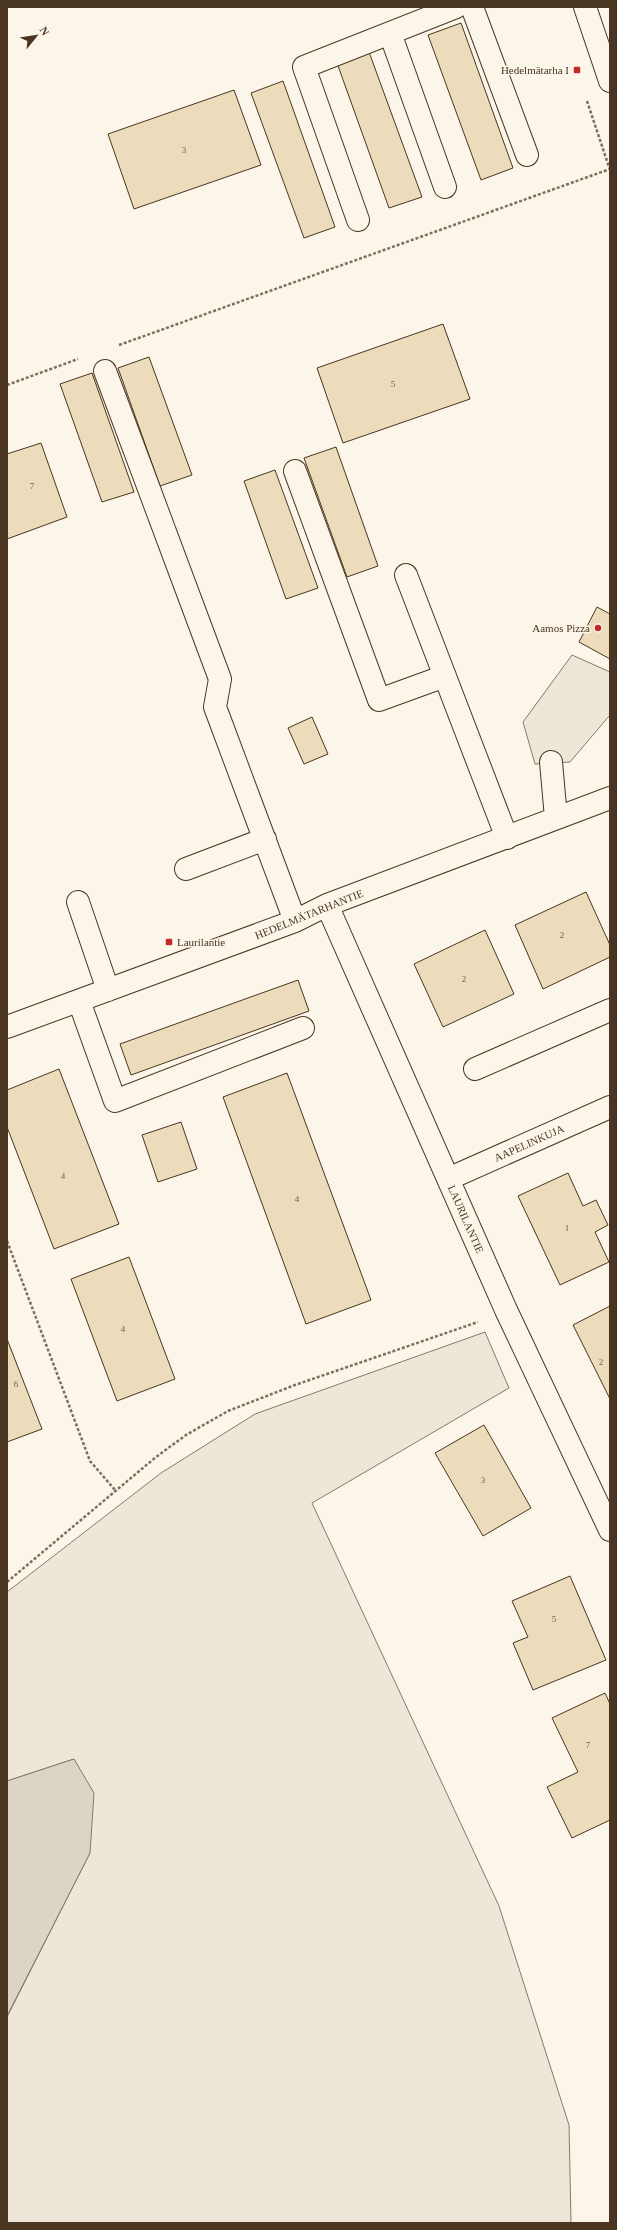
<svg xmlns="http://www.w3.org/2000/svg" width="617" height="2230" viewBox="0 0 617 2230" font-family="'Times New Roman',serif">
  <rect width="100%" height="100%" fill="#fbf6e9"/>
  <path fill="#ede6d9" stroke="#887966" d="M485,1332l24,56 -197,115 187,403 70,219 2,98h-564v-206l83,-164 -16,-94 -67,22v-189l154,-119 94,-59z"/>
  <path fill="#ede7d9" stroke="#887966" d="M572,655l38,17v43l-40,47 -35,2 -12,-42z"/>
  <path fill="#dcd4c6" stroke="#887966" d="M74,1759l20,34 -4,60 -83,163v-235z"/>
  <path fill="#ecdcbc" stroke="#4a3520" d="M461,23l52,145 -32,12 -53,-145z
    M369,52l53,145 -33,11 -52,-145z
    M283,81l52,146 -31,11 -53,-145z
    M234,90l27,75 -127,44 -26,-75z
    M443,324l27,75 -127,44 -26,-75z
    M149,357l43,118 -32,11 -42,-118z
    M92,373l42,119 -32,10 -42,-118z
    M41,443l26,74 -60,22v-85z
    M336,447l42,119 -31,11 -43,-119z
    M275,470l43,118 -32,11 -42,-118z
    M597,607l13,7v45l-31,-17z
    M312,717l16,37 -24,10 -16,-36z
    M586,892l24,53v12l-67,32 -28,-64z
    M485,930l29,64 -71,33 -29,-63z
    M298,980l11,31 -178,64 -11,-31z
    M59,1069l60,155 -65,25 -47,-122v-37z
    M287,1073l84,227 -65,24 -83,-227z
    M181,1122l16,47 -39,13 -16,-47z
    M568,1173l15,33 13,-6 12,25 -13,7 14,30 -49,23 -42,-89z
    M129,1257l46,122 -58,22 -46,-122z
    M610,1306v93l-37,-74z
    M7,1339l35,90 -35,13z
    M484,1425l47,83 -48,28 -48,-83z
    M570,1576l36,84 -73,30 -20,-47 15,-6 -16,-36z
    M605,1693l5,11v116l-38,18 -25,-51 31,-15 -26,-54z"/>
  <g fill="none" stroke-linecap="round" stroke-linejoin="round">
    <g stroke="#4a3520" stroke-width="24">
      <path id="minor" d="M472,7l55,148
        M585,7l25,74
        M390,33l55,154
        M358,220l-54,-153 152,-60
        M105,371l115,308 -5,28 80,214
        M295,471l84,229 66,-24
        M406,575l101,263
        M551,762l5,56
        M186,869l79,-30
        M78,902l30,88
        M327,905l179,405 104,220
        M79,1001l36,100 188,-73
        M7,1027l288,-106 32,-16 283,-107
        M475,1069l135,-59
        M448,1179l162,-72"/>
    </g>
    <path stroke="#7f6f5c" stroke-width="2.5" stroke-dasharray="3 2" stroke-linecap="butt" d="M587,101l23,69
      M119,345l491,-176
      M7,385l71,-26
      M7,1241l83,220 25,29
      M7,1582l149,-125 30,-22 42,-24 67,-26 183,-63"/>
    <use href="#minor" stroke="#fbf6e9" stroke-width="22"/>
  </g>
  <g fill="#c62828" stroke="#fbf6e9" stroke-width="1.5">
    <rect x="573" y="66" width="8" height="8" rx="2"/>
    <circle cx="598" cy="628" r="4"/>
    <rect x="165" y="938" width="8" height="8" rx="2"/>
  </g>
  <g text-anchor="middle" stroke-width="3" stroke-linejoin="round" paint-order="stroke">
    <g font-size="9" fill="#725f47">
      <text x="184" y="153">3</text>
      <text x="393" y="387">5</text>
      <text x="32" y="489">7</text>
      <text x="562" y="938">2</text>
      <text x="464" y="982">2</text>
      <text x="63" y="1179">4</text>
      <text x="297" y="1202">4</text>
      <text x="567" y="1231">1</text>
      <text x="123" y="1332">4</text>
      <text x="601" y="1365">2</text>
      <text x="16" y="1387">6</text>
      <text x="483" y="1483">3</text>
      <text x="554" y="1622">5</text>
      <text x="588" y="1748">7</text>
    </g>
    <g font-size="11" fill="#4a3520" stroke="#fbf6e9" text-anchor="end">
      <text x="569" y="74">Hedelmätarha I</text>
      <text x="590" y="632">Aamos Pizza</text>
      <text x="177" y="946" text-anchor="start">Laurilantie</text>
    </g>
    <g font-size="11" fill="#4a3520" stroke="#fbf6e9">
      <text transform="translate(309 914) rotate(-22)" y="4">HEDELMÄTARHANTIE</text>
      <text transform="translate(529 1143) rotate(-24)" y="4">AAPELINKUJA</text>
      <text transform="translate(466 1219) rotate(66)" y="4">LAURILANTIE</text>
    </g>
  </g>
  <rect width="617" height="2230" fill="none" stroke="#4a3520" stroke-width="16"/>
  <g transform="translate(36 36) rotate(60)" stroke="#fbf6e9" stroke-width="3" paint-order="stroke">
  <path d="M0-3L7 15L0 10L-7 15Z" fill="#4a3520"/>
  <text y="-6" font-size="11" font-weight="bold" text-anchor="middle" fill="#4a3520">N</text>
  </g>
</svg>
